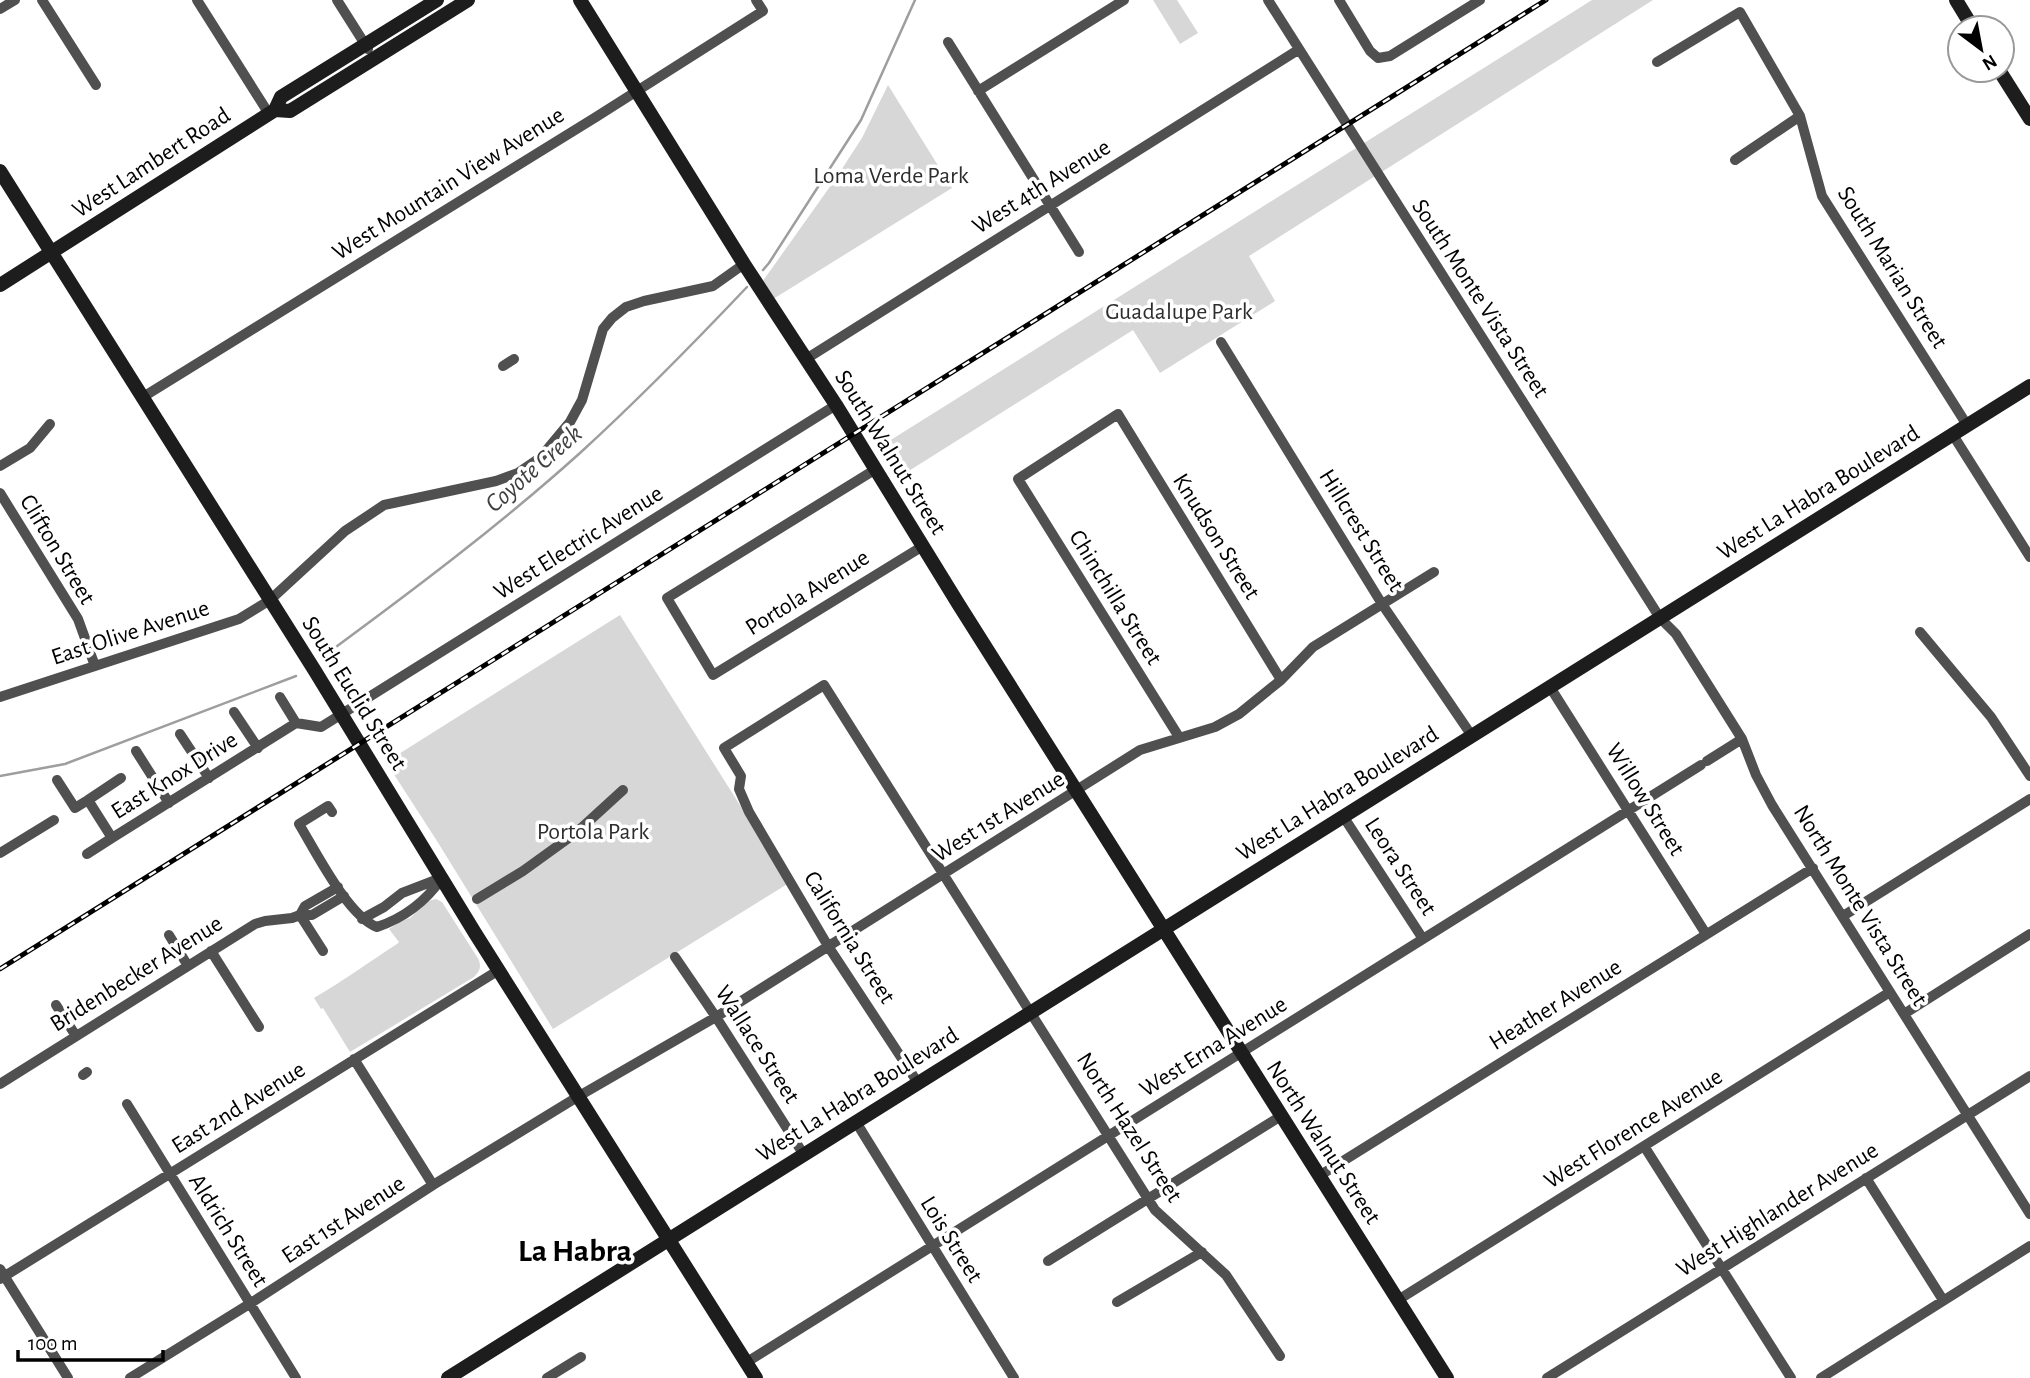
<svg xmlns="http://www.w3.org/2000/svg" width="2030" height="1378" viewBox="0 0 2030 1378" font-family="'Alegreya Sans',sans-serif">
  <rect width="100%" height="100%" fill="#fff"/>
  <path fill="#d7d7d7" d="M1153,0h24l21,33 -18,11z
    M1592,0h61l-404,256 26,45 -115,72 -27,-43 -237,149 -18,-31z
    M888,85l64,103 -182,113 -10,-16 74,-104 28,-43z
    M620,615l169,268 -236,146 -116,-188 -51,-79z
    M436,899l6,3 37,58c2,8 1,11 -5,17l-124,75 -27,-44 -2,1 -7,-11c29,-17 55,-36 83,-54l2,-2 -10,-13 12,-8 9,-3 18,-17z"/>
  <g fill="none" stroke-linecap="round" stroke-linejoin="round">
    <path stroke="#9e9e9e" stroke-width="2.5" d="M763,270l6,-7 92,-143 54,-120
      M325,655c87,-64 175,-130 255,-202 58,-53 113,-109 167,-166
      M0,776l65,-12 231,-88"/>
    <path stroke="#505050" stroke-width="10" d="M42,0l54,85
      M197,0l72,114
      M337,0l31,49
      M1268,0l392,618 16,16 66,105 14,36 16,30 258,409
      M1339,0l31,51 8,7 12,-2 90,-56
      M0,9l15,-9
      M948,42l131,210
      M1657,62l83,-50 60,104 22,80 145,229
      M978,91l146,-91
      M1735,160l65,-44
      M1221,342l161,262 90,132
      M806,359l492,-309
      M503,366l11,-7
      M143,397l453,-280 167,-106 -7,-11
      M1953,435l77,122
      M0,466l30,-18 20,-24
      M876,469l-209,129 46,77 210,-129
      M0,493l78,126 17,47
      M1920,632l71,85 39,59
      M1550,687l156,247
      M0,697l239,-78 31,-19 75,-69 39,-26 112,-24 22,-8 22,-15 30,-36 12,-22 21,-71 9,-11 14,-11 18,-6 69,-15 31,-22
      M280,697l16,26
      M234,712l24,36
      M180,734l29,44
      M1179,737l-161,-258 100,-65 163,266
      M136,751l33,52
      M1707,761l35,-22
      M57,780l18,28 13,-8 24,38 184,-115 25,4 515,-322
      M88,800l33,-22
      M332,812l-4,-6 -29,18c17,28 49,92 78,103 27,-9 49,-26 65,-49
      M1343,816l80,123
      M0,853l54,-33
      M87,854l25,-16
      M477,899l46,-28 54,-39 46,-42
      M300,915l5,-9 33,-19
      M300,915l23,36
      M1843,916l187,-117
      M362,919l22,-12 18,-14 39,-15
      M169,935l19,31
      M211,951l48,76
      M675,957l41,60 88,138
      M56,1005l20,31
      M1904,1014l126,-80
      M354,1059l79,126
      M83,1075l4,-3
      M918,1083l-90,-137 -79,-134 -10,-23 2,-13 -17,-28 100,-63 331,525 71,65 54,81
      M0,1084l255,-160 10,-3 27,-3 8,-3h12l32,-19
      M127,1104l169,274
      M856,1122l158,256
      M1644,1146l147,232
      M1319,1176l494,-308
      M1866,1178l77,122
      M1048,1261l233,-145
      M0,1269l68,109
      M0,1279l499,-309
      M1398,1300l492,-308
      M1117,1302l85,-50
      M747,1362l954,-597
      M130,1378l121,-75 182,-118 146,-89 137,-79 424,-267 75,-23 24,-13 42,-34 32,-33 121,-75
      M547,1378l34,-21
      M1547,1378l483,-302
      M1821,1378l209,-132"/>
    <path stroke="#1d1d1d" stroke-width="14" d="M580,0l164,264 92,141 123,200 488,773
      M1956,0l17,28
      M1999,70l31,49
      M275,110l15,1 178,-111
      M0,171l315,500 160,262 281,445
      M0,285l275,-175 6,-13 156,-97
      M448,1378l1582,-992"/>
    <g stroke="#000" stroke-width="5">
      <path id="rail" d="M0,969l1546,-969"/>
    </g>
    <use href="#rail" stroke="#fff" stroke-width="2.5" stroke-dasharray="8" stroke-linecap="butt"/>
  </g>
  <g text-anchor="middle" stroke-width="7" stroke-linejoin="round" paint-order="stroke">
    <g font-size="24" fill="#000" stroke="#fff">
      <text transform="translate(151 162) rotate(-33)" y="8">West Lambert Road</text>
      <text transform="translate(448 183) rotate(-32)" y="8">West Mountain View Avenue</text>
      <text transform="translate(1041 186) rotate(-32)" y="8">West 4th Avenue</text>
      <text transform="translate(1893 267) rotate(58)" y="8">South Marian Street</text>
      <text transform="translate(1481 298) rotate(57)" y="8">South Monte Vista Street</text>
      <text transform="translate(891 452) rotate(58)" y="8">South Walnut Street</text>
      <text transform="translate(1818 492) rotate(-32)" y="8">West La Habra Boulevard</text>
      <text transform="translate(1362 530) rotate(58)" y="8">Hillcrest Street</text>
      <text transform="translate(1217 536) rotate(58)" y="8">Knudson Street</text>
      <text transform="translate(578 542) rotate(-32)" y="8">West Electric Avenue</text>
      <text transform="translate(58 549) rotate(59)" y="8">Clifton Street</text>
      <text transform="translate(807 592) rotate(-32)" y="8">Portola Avenue</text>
      <text transform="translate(1116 597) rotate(58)" y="8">Chinchilla Street</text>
      <text transform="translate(130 632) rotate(-18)" y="8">East Olive Avenue</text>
      <text transform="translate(355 693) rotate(58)" y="8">South Euclid Street</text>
      <text transform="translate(174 775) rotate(-32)" y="8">East Knox Drive</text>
      <text transform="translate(1337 793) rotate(-32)" y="8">West La Habra Boulevard</text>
      <text transform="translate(1646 799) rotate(58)" y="8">Willow Street</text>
      <text transform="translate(998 816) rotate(-32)" y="8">West 1st Avenue</text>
      <text transform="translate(1401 866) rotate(57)" y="8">Leora Street</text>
      <text transform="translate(1861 905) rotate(58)" y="8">North Monte Vista Street</text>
      <text transform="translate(850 937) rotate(58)" y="8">California Street</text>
      <text transform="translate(136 973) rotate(-32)" y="8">Bridenbecker Avenue</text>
      <text transform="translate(1555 1004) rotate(-32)" y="8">Heather Avenue</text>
      <text transform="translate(758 1044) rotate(57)" y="8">Wallace Street</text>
      <text transform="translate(1213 1046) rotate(-32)" y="8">West Erna Avenue</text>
      <text transform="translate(857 1094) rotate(-32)" y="8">West La Habra Boulevard</text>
      <text transform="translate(238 1107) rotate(-32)" y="8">East 2nd Avenue</text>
      <text transform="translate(1130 1127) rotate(57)" y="8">North Hazel Street</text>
      <text transform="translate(1633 1128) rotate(-32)" y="8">West Florence Avenue</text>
      <text transform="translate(1324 1142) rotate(57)" y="8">North Walnut Street</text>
      <text transform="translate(1777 1209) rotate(-32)" y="8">West Highlander Avenue</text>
      <text transform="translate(343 1219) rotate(-33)" y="8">East 1st Avenue</text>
      <text transform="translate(229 1230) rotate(58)" y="8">Aldrich Street</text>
      <text transform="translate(952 1239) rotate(58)" y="8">Lois Street</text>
    </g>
    <g font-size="24" fill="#2e2e2e" stroke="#fff">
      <text x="891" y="183">Loma Verde Park</text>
      <text x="1179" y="319">Guadalupe Park</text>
      <text x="593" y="839">Portola Park</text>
    </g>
    <g font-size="26" font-style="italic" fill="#3f3f3f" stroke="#fff">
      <text transform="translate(533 468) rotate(-41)" y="9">Coyote Creek</text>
    </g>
    <g font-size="32" font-weight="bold" fill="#000" stroke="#fff">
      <text x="575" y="1261">La Habra</text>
    </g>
  </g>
  <g transform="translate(1981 49) rotate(148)"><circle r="33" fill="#ffffff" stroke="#999999" stroke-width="2"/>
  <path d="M0-5L12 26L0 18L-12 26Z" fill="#000000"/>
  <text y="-10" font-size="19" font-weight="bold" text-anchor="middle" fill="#000000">N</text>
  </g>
  <path d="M18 1350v10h145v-10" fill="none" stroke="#000000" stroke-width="3.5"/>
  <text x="28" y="1350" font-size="21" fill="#000000" stroke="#ffffff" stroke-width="5" paint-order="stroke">100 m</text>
</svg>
